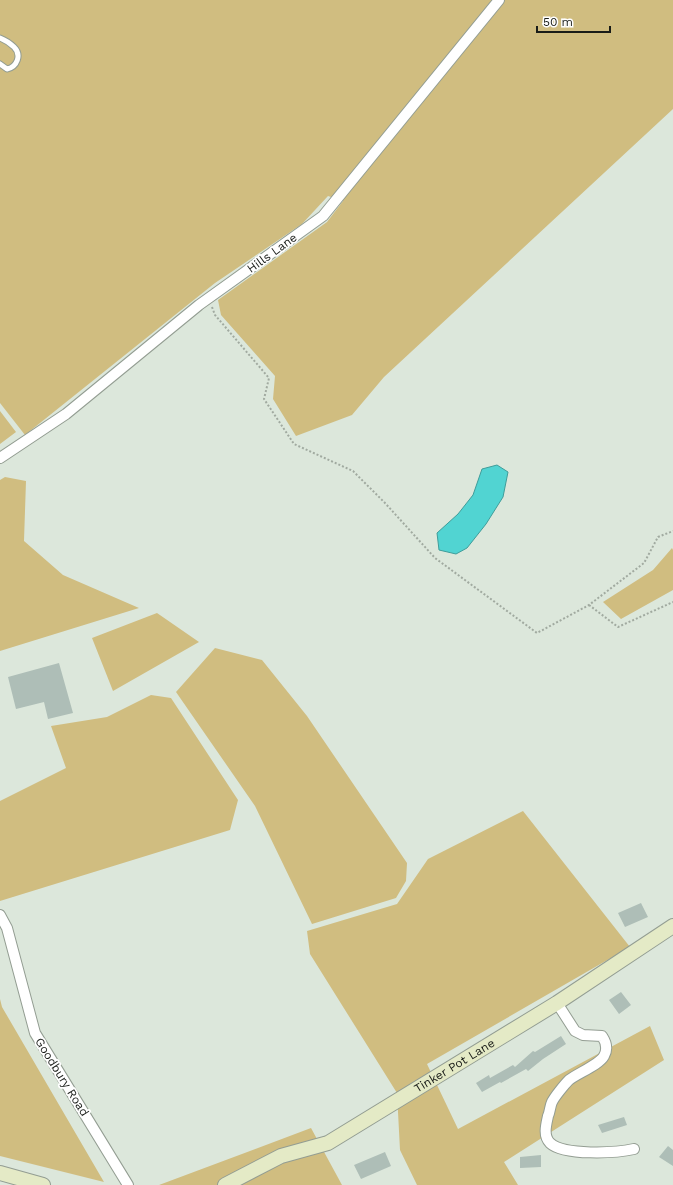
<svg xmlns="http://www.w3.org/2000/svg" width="673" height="1185" viewBox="0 0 673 1185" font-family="'Work Sans',sans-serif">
  <rect width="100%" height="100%" fill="#dce7db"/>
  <path fill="#d0bd80" d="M0,0h673v109l-289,268 -32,38 -56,21 -23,-37 2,-23 -54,-61 -3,-15 109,-78 16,-21 -15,-5 -26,28 -87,59 -190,152 -25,-32z
    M0,411l16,21 -16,12z
    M5,477l21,4 -2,60 39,34 76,33 -139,43v-171z
    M672,548l1,2v40l-52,29 -18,-17 50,-32z
    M157,613l42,29 -86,49 -21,-53z
    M215,648l47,12 45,56 100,147 -1,18 -10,17 -84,26 -57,-118 -79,-114z
    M151,695l20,3 67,102 -8,30 -230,71v-100l66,-33 -15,-42 56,-9z
    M523,811l107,136 -203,117 31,65 192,-103 14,34 -160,102 14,23h-101l-17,-35 -3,-57 -87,-139 -3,-23 90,-27 31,-45z
    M0,999l2,8 102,175 -104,-26z
    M311,1128l31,57h-183z"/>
  <path fill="#51d4d2" stroke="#409d9a" d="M497,465l11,7 -5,25 -17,27 -19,24 -11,6 -17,-4 -2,-17 21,-19 15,-19 9,-26z"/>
  <path fill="#aebeb7" d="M59,663l14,50 -25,6 -4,-17 -28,7 -8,-32z
    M641,903l7,14 -23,10 -7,-14z
    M621,992l10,13 -12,9 -10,-14z
    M561,1036l5,8 -23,15 -15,12 -2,-2 -25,14 -1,-1 -18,10 -6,-9 13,-8 1,3 23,-13 2,2 18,-16 2,1z
    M624,1117l3,8 -25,8 -4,-8z
    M668,1146l5,4v16l-14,-9z
    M385,1152l6,14 -30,13 -7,-14z
    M541,1155v12l-21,1v-11z"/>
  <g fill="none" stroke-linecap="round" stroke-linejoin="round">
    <g stroke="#939d92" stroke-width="7">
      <path id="lane" d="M0,38c5,2 10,5 14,9 8,8 3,20 -7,22l-7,-5"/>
    </g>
    <g stroke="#939d92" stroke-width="12">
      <path id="street" d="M0,458l66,-44 133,-109 124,-89 176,-216
        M0,915l7,13 28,105 93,152
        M557,1003l18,28 8,4 19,1c4,6 6,13 2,20 -5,9 -26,17 -35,24 -4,4 -14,16 -17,22 -2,4 -2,10 -4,14 -2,9 -5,20 2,27 14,13 66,10 84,6"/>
    </g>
    <g stroke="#939d92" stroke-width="16">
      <g id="secondary">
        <path d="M0,1173l43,12"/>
        <path id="s1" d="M225,1185l56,-29 47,-13 229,-140 116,-77"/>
      </g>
    </g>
    <path stroke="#a1aaa0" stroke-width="2" stroke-dasharray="2 2" stroke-linecap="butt" d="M212,307l3,8 54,63 -5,21 30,45 59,27 32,32 50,55 102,75 52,-28 55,-42 14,-26 15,-6
      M589,605l29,22 55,-25"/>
    <use href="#lane" stroke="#fff" stroke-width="5"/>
    <use href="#street" stroke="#fff" stroke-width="10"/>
    <use href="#secondary" stroke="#e4eac6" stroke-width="14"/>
  </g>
  <g text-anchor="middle" stroke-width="3.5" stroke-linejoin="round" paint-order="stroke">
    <g font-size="12" fill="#191c18" stroke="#fff">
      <text transform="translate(272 253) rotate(-36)" y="4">Hills Lane</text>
      <text dy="4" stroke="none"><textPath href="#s1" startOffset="260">Tinker Pot Lane</textPath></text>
      <text transform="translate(62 1077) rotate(58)" y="4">Goodbury Road</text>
    </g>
  </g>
  <path d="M537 26v6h73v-6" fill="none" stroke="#191c18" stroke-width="2"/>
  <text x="543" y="26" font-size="12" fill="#191c18" stroke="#ffffff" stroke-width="3" paint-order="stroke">50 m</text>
</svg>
